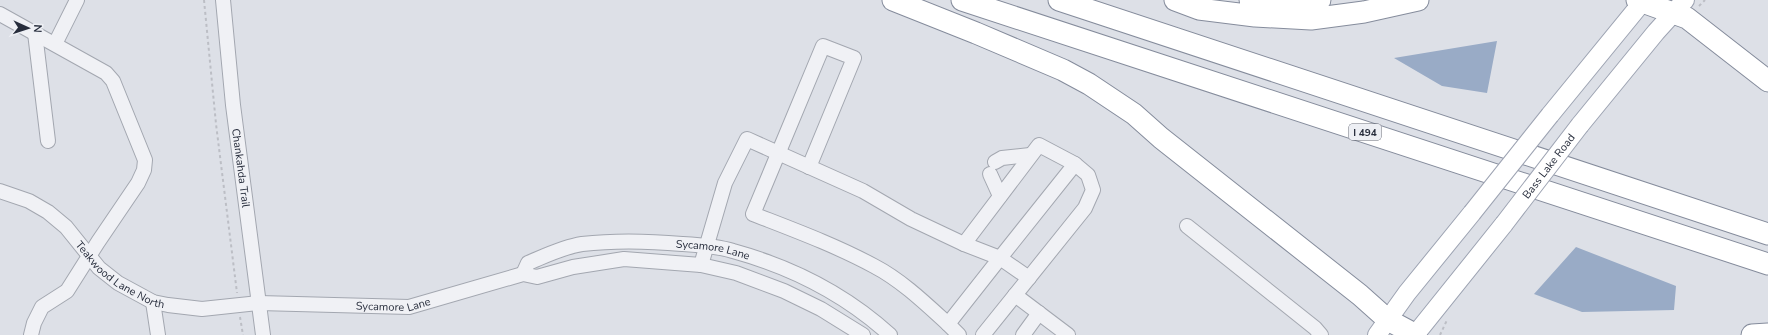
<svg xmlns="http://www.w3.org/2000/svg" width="1768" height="335" viewBox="0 0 1768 335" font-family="'Nunito Sans',sans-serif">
  <rect width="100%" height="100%" fill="#dde0e7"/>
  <path fill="#99abc6" d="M1497,41l-10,52 -45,-7 -48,-28z
    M1576,247l100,39 -2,24 -92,2 -48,-18z"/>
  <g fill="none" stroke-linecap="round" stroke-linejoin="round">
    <g stroke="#a3a7b0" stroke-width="16">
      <g id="minor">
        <path id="s1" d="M223,0l10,105 30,230"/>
        <path d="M0,14l106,59 7,8 32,79 -1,10 -6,13 -40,59 -31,49 -25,16 -8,16 -3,12"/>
        <path d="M35,33l13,108"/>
        <path d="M55,44l22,-44"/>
        <path d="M995,162l7,-4 28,-3"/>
        <path d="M809,167l45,-109 -31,-12 -70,168c41,16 82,31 121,52 27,14 51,37 74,58"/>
        <path d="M990,174l10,22"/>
        <path id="s2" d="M0,191l29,10 19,11 18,15 33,41 19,15 35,19 15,3 34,4 57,-6 150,4 114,-33 14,3 36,-10 51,-8 77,6 35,8 48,18 37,18 42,26"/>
        <path d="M1187,226l128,102 6,7"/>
        <path d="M964,244l75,-99 36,19 -75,94 29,20"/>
        <path d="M701,265l24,-82 22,-44 116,52 48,28 53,25 36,14 -52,66 11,11"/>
        <path id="s3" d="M523,274l5,-11c17,-7 35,-16 54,-19 34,-4 67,-3 100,0 17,1 35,2 51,7 58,16 113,44 157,84"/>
        <path d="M1015,295l53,40"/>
        <path d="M153,302l5,33"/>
        <path d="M983,335l102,-127 8,-18 -5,-15 -13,-11"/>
        <path d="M1023,335l16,-22"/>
      </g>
    </g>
    <g stroke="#9da3b2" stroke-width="20">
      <path id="major" d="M1550,115l94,-115
        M1580,125l76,-93 29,-32
        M1377,335l30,-42 65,-80
        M1415,335l89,-111"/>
    </g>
    <g stroke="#858c9c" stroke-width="23">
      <path id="highway" d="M893,0l83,33 87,37 26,14 45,30 27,24 199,157 28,25 28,15
        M962,0l806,264
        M1059,0l709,234
        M1175,0l24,9 56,7 56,3 53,-7 54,-12
        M1250,0l28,2 42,-2
        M1637,0l50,18 81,63
        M1752,335l16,-1"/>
    </g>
    <path stroke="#bcbec5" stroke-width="2" stroke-dasharray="3 3" stroke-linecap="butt" d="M204,0l12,124 21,169
      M1699,6l6,-6
      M240,317l3,18
      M1440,335l7,-15"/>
    <use href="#minor" stroke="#f0f1f5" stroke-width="14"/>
    <use href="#major" stroke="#fff" stroke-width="18"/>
    <use href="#highway" stroke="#fff" stroke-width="21"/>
    <g stroke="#9da3b2" stroke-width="20" stroke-linecap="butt">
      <g id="major-bridge">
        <path d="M1472,213l78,-98"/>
        <path id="s4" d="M1504,224l76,-99"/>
      </g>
    </g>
    <use href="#major-bridge" stroke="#fff" stroke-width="18"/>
  </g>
  <g text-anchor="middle" stroke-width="4" stroke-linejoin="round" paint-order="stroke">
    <rect fill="#edeff4" stroke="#626773" stroke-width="1" x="1349" y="124" width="32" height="16" rx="3"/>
    <g font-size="10" font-weight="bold" fill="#272d3c">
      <text x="1365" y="136">I 494</text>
    </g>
    <g font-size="11" fill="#272d3c" stroke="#edeff4">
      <text dy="4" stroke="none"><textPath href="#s4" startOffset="73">Bass Lake Road</textPath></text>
      <text dy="4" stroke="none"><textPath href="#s1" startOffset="169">Chankahda Trail</textPath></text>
      <text dy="4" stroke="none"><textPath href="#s3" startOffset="201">Sycamore Lane</textPath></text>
      <text dy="4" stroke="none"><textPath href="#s2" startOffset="150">Teakwood Lane North</textPath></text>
      <text dy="4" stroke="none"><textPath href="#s2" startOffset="434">Sycamore Lane</textPath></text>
    </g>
  </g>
  <g transform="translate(28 28) rotate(93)" stroke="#edeff4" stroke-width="3" paint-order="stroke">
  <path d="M0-3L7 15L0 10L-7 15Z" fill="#272d3c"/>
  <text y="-6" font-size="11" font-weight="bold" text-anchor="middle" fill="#272d3c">N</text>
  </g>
</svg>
